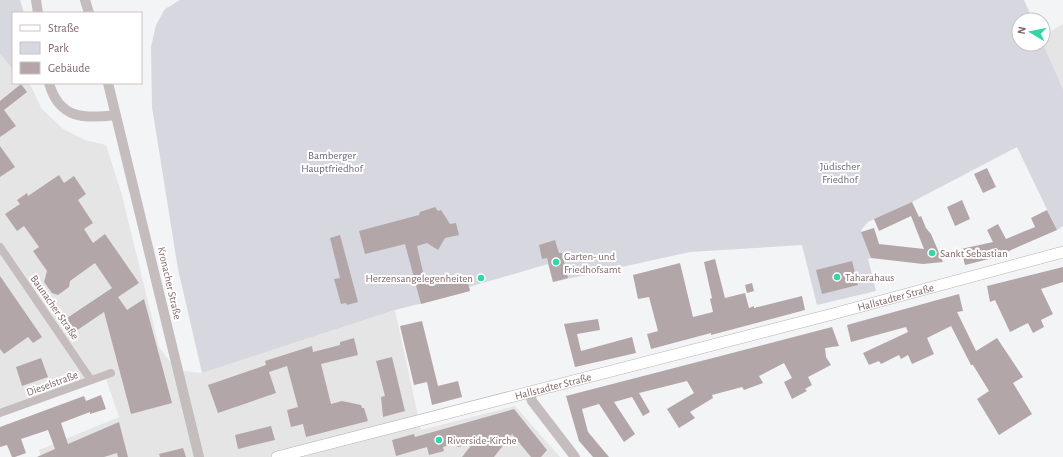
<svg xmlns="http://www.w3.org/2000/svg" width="1063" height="457" viewBox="0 0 1063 457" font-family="'Alegreya Sans',sans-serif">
  <rect width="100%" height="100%" fill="#f2f4f6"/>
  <path fill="#e6e5e6" d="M1063,24v65l-20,-45v-8z
    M0,51l13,15v17h15l4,5 9,20 22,21 22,11 21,5 16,50 37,152 17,23 26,3 193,-63 26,120 94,-24 45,51h-519l-2,-7 80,-33 -13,-38 -106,38z"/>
  <path fill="#d7d7df" d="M0,0h20l4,13h-11v56l-13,-15z
    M180,0h844l9,20h-14v24h24l20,45v137l-6,4 -40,-83 -105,55 -44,20 -7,8 10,28 -3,1 8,32 -59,14 -15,-60 -112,7 -137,30 -5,-18 -79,23 1,4 -75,19 -193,63 -24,-104 -26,-162 -1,-60 5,-22 9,-16z"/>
  <path fill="#b3a6a8" d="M21,84l6,8 -23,18 12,16 -16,11v-36z
    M0,146l15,21 -15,10z
    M987,168l9,19 -13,6 -9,-19z
    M59,175l5,8 10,-7 12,18 -8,6 15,23 -9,6 9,14 12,-9 34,49 -21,14 9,13 17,-11 28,104 -41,11 -27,-102 -31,21 -9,-13 48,-32 -17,-25 -25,18 -1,6 -11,8 -6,-2 -8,-11 3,-11 -14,-20 6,-4 -15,-21 -7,5 -12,-17 15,-10 -3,-4 10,-7 1,3z
    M962,200l8,19 -15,7 -8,-19z
    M912,202l7,15 2,-1 5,12 5,6 12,28 -20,2 -52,-6 -10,-26 13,-4 5,16 45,5 -13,-33 -32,15 -5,-12z
    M435,207l3,4 3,-1 9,14 6,-1 3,12 -14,3 -7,12 -11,-7 -10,3 9,39 40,-10 4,16 -49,13 -16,-60 -40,10 -6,-23 60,-16 1,-3z
    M1047,210l10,20 -46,20 -10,6 -36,9 -4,-16 32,-7 -6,-12 11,-6 8,15 29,-12 -4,-9z
    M340,235l18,67 -11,3 -1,-2 -5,1 -7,-25 6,-1 -10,-40z
    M555,240l4,13h3l6,25 -15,4 -6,-24 -5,1 -3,-14z
    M715,259l10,39 20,-5 4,15 5,-2v2l48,-12 3,14 -94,25v-2l-60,16 -4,-15 11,-3 -9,-34 -11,2 -5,-24 47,-12 13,54 20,-5 -3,-13 2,-1 -8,-36z
    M852,261l6,24 -36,9 -6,-24z
    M1063,267v15l-22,7 12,25 -12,6 3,7 -11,6 -5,-10 -18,9 -15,-32 -5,2 -3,-16z
    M0,276l42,61 -9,6 -5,-6 -24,17 -4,-5z
    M752,283l2,8 -7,2 -2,-8z
    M959,294l4,17 -6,1 19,39 21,-13 26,39 -10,6 19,31 -33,21 -22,-36 12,-8 -16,-26h-2l-20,-39 -24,12 7,16 -22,10 -4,-9 -7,4 -2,-4 -18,9 -2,-3 -10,4 -6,-12 45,-21 -2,-5 -55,15 -4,-17z
    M598,319l2,11 -23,4 4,17 51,-14 4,16 -61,14 -11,-43z
    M422,321l16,65 20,-5 4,16 -30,8 -5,-23 -13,3 -14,-59z
    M832,327l7,19 -14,2 1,9 5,8 -23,12 4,8 -7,4 2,2 -15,8 -8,-17 8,-4 -8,-15 -25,13 4,7 -19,7 -2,-3 -30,8 1,3 -23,14 5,6 -16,10 -12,-19 27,-16 -7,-12 -48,12 11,19 -7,4 -11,-19 -18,5 21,32 -11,8 -25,-38 -17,5 6,23 21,25h-16l-14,-16 -13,-45z
    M354,338l4,17 -37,9 10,40 11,-3 19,4 1,3h2l4,13 -62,16 -3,-13 -12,3 -4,-17 11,-3 -11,-41 -18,6 -2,-6 9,27 -58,20 -10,-28 58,-20 -1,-4 47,-15 1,6 27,-7v-3z
    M392,357l13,54 -22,6 -2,-20 4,-1 -9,-35z
    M41,358l7,19 -26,9 -6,-19z
    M101,395l5,14 -16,5v-2l-29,11 7,21 51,-22 9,35h-10l-1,-4 -13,4h-67l18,-8 -7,-19 -27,9 5,14 -11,4h-3l-5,-12 -7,2v-20l84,-31 2,5z
    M514,409l33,41 -6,7h-10l-19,-23 -18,23h-32l11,-14 -15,4 -4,-3 -11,3 1,4 -15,4 -2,-8 -31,9 -4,-16 22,-6 1,3z
    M271,426l4,14 -37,9 -3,-14z
    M183,448l3,9h-26l-1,-3z"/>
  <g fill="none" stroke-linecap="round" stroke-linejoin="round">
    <g stroke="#bbb1b2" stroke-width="12">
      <g id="secondary">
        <path id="s1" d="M277,457l552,-142 234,-63"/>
      </g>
    </g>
    <path stroke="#c4bcbd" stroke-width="8" d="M0,247l91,133
      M0,413l111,-40"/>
    <path stroke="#c4bcbd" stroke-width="10" d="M36,0l2,13
      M85,0l4,13
      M49,83c10,36 35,36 67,32
      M108,83l91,374
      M529,391l3,10 43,56"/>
    <use href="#secondary" stroke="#fff" stroke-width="11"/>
  </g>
  <g fill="#30d8a7" stroke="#fff" stroke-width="1.5">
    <circle cx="932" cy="253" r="4"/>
    <circle cx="556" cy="262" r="4"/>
    <circle cx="837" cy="277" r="4"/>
    <circle cx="481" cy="278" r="4"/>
    <circle cx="439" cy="440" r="4"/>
  </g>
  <g text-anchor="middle" stroke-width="4" stroke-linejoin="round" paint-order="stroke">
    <g font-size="11" fill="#6a6579" stroke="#fff">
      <text x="332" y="159">Bamberger<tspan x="332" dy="13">Hauptfriedhof</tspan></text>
      <text x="840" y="170">Jüdischer<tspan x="840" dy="13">Friedhof</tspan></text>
    </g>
    <g font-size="11" fill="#826669" stroke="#fff" text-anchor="start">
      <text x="940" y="257">Sankt Sebastian</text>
      <text x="564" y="260">Garten- und<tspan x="564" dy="13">Friedhofsamt</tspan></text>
      <text x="845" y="281">Taharahaus</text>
      <text x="473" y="282" text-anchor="end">Herzensangelegenheiten</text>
      <text x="447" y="444">Riverside-Kirche</text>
    </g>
    <g font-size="11" fill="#826669" stroke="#fff">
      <text transform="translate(170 283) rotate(77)" y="4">Kronacher Straße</text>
      <text dy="4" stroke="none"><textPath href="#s1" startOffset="639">Hallstadter Straße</textPath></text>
      <text transform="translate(55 307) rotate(55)" y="4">Baunacher Straße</text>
      <text transform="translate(52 383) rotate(-20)" y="4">Dieselstraße</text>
      <text dy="4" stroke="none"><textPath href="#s1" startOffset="285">Hallstadter Straße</textPath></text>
    </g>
  </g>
  <rect x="12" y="12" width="130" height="72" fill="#ffffff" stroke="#cdc2c3"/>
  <rect x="20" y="25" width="20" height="6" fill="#ffffff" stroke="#cdc2c3"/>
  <text x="48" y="32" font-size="12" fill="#826669">Straße</text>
  <rect x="20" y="42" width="20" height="12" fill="#d7d7df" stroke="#cdc2c3"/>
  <text x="48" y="52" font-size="12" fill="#826669">Park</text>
  <rect x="20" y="62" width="20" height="12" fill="#b3a6a8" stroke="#cdc2c3"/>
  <text x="48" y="72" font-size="12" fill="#826669">Gebäude</text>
  <g transform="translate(1031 32) rotate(280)"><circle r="19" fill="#ffffff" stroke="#cdc2c3"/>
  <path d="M0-3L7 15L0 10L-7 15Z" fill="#30d8a7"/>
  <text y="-6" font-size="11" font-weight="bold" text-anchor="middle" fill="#826669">N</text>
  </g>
</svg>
